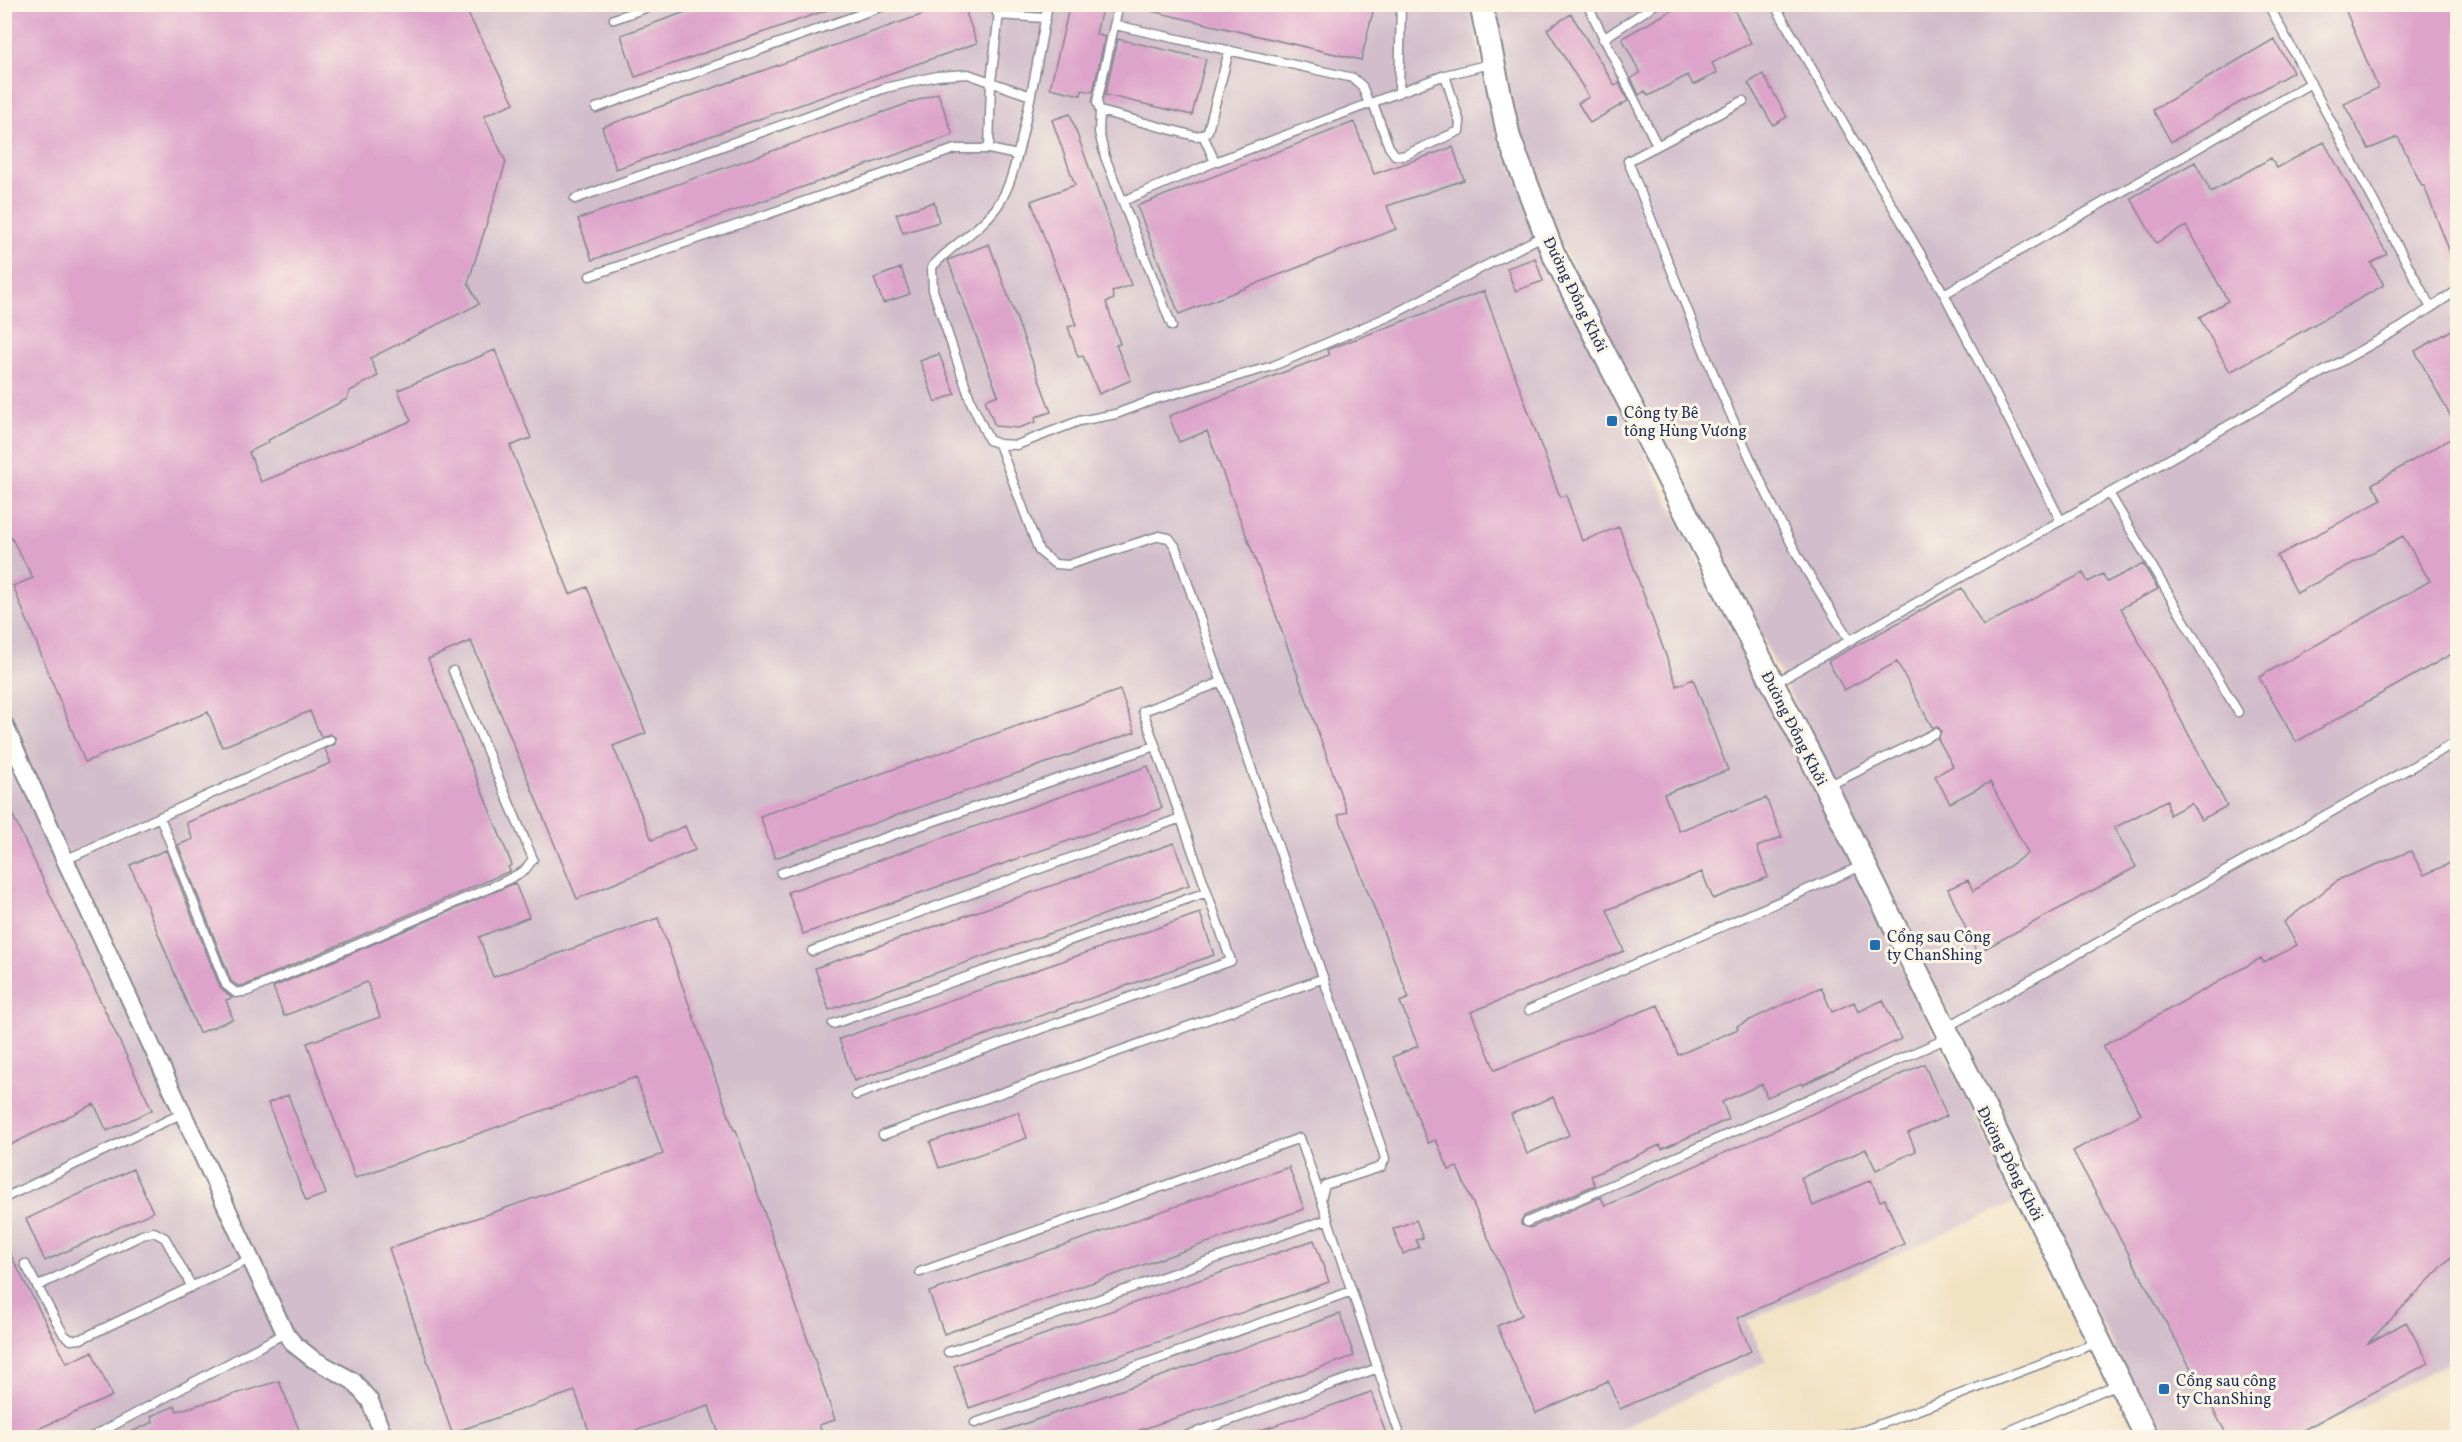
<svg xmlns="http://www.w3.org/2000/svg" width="2462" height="1442" viewBox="0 0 2462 1442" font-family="Vollkorn,serif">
  <rect width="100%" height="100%" fill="#fcf5e5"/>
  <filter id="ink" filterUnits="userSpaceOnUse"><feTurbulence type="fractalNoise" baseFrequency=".0167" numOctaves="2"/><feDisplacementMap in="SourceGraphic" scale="12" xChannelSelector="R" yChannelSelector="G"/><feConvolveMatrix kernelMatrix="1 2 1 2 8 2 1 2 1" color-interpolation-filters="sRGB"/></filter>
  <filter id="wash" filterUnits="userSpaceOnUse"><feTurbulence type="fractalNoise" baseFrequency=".008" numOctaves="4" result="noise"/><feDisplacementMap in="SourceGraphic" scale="24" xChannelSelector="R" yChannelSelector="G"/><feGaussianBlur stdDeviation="1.35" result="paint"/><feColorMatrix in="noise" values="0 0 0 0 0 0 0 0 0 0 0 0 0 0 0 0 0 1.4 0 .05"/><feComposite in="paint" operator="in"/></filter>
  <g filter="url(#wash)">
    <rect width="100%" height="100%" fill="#f2e2c4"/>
    <path fill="#d1bdcb" d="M5,5h1464l29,134 141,303 123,249 53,101 202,409 -270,120 19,40 -164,76 -1597,1z
      M1492,5h965v1353l-155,79h-143l-356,-718 -148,-295 -92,-177 -44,-115z"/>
    <g id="blocks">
      <path fill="#dda3ca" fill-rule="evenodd" d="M4,4h459l51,99 -30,13 22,46 -38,121 11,21 -109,54 8,18 -28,15 -3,8 -79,41 1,2 -20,10 12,30 150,-61 -13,-31 97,-40 36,88 -21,8 60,148 17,-7 59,146 -33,13 39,94 33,-14 10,24 -118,49 -106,-258 -43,18 84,206 -4,2 2,4 -264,114 -8,1 -7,-5 -53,-136 15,-6 -7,-16 145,-60 -6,-14 10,-5 1,-6 -6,-4 -9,3 -11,-26 -88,36 -14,-35 -123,50 -72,-176 20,-8 -29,-54z
        M708,4h127l1,3 -201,70 -14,-42z
        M952,4h11l14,39 -361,126 -14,-42z
        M1070,4h33l-7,30 9,3 -12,55 -11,-2 -1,5 -31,-7z
        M1152,4h223l-14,56 -210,-49z
        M1683,4h48l20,39 -39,20 5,10 -24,12 -5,-10 -40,21 -3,-5 -6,4 -8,-17 9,-5 -18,-35z
        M2343,4h114v266l-33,-84h-2l-24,-49 -29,12 -25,-45 34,-16z
        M1571,14l44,72 4,-3 9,18 -38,22 -12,-20 11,-6 -42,-68z
        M1118,39l88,20 -14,56 -87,-20z
        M2274,39l19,33 -122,70 -18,-32z
        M1763,74l24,43 -14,8 -25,-42z
        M938,93l15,42 -361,125 -14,-41z
        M1070,114l61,171 -19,7 2,7 -8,3 14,42 -4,1 15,35 -32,14 -16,-38 -5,1 -10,-30 8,-2 -45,-124 44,-16 -23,-65z
        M1354,122l20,52 79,-27 11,33 -77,26 9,23 -217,85 -42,-108z
        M2324,142l63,112 -16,9 13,22 -154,87 -31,-55 29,-16 -42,-75 -30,17 -25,-45 64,-36 16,30 60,-34 6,10z
        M934,202l5,20 -36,11 -7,-19z
        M989,244l62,168 -16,5 1,5 -18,6 -23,-2 -10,-26 13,-5 -50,-135z
        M1535,258l8,23 -28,10 -8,-23z
        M901,268l9,26 -27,9 -9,-25z
        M1484,291l76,206 6,-2 16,46 37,-14 58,159 16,-7 35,91 -64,24 15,37 51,-21 1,2 35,-14 16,39 -25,10 11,30 -55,22 -11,-27 -95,38 17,41 -153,61 24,58 163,-65 20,50 60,-26 -1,-3 84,-39 11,25 22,-10 4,10 25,-12 18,39 -99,46v-2l-35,14 -5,-13 -40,18 7,17 -67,30 -2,-4 -69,31 4,9 -71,31 -3,5v4l9,3 71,-31 4,9 319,-142 23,52 -39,17 8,18 -40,19 -10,-21 -65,29 12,28 58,-26 9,21 5,-2 19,45 -167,74 14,33 -131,58 -12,-28 -72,32 -39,-87 25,-11 -65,-148 -8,3 -13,-30 -8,3 -35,-86 25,-11 -18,-44 9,-4 -71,-183 9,-3 -75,-208 -65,-173 -28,11 -10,-26 160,-61 -2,-5 2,-1zM1553,1097l16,38 -42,19 -16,-40z
        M2457,327v101l-42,-77z
        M939,354l16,40 -20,8 -15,-41z
        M2457,435v216l-161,91 -37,-65 171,-96 -27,-45 -106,57 -20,-37 105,-56 -10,-16z
        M2143,564l15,25 -37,19 106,198 -26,14 -10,-17 -22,12 -2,-15 -53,28 22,39 -159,86 -29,-64 20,-9 5,11 55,-38 -38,-71 -40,21 -15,-27 18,-10 -15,-27 3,-8 -3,-4h-6l-35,-65 -53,28 -16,-29 134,-73 21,38 100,-53 5,9 15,-8 4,8z
        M1120,690l15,42 -360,126 -15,-42z
        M1148,766l14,42 -359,126 -15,-42z
        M4,797l148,313 -45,21 -13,-27 -90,44z
        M1174,843l15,42 -360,125 -14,-42z
        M166,850l54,137 12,11 -6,2 7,19 -34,14 -69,-168z
        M2411,851l13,24 33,-15v391l-90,93 39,-22 23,41 -139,74h-62l-155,-286 68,-37 -38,-68 158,-88 3,5 33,-18 -13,-23 56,-43z
        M515,883l14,34 -50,20 14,40 165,-59 76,212h2l99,290 -16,5 5,12h-104l-11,-31 -92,31h-26l-16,-46 -123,42 -63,-185 274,-94 -27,-77 -281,101 -48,-135 73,-26 -13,-35 -83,34 -11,-29z
        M1200,913l14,42 -360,126 -15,-42z
        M288,1095l38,99 -20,7 -38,-98z
        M1018,1112l9,26 -88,30 -9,-26z
        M1289,1167l15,42 -360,125 -15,-42z
        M133,1169l20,43 -108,49 -19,-42z
        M1416,1220l7,18 -7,2 3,7 -16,7 -10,-25z
        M1314,1240l15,42 -360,126 -15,-42z
        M4,1242l63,121 25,-11 20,44 -92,41h-16z
        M1340,1314l14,42 -234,81h-127l-1,-2z
        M279,1381l23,56h-182l33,-15 -2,-6 24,-10 2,5z
        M1371,1392l15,42 -11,3h-127l-1,-2z"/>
    </g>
  </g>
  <g filter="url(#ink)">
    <use href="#blocks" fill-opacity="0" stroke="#868891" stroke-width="1.5"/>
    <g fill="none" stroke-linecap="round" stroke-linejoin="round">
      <g stroke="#868891" stroke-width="11">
        <path id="lane" d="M993,4l5,11 48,3
          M1048,4c-9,49 -17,97 -29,145 -5,20 -10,41 -23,59 -17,23 -45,37 -64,59l1,23 38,112 18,38 10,4 18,1 62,-24 37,-7 40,-15 117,-33 119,-51 154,-81
          M1119,4l-22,98 3,9 95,25 8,-1 5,-4 21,-80
          M1587,4l70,141
          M1774,4l170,290 117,227
          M2268,4l163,304
          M614,19l43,-15
          M1115,25l238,53 9,8 7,18
          M1603,39l53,-35
          M1399,92l2,-88
          M1743,101l-115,60c51,126 99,257 161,378 18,35 40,68 61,102
          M1373,103l16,44 6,8 8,1 56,-25 1,-8 -15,-48
          M596,108l293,-104
          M1100,111l-1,21 6,25 67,169
          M1203,135l12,27
          M989,149l2,-67 9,-78
          M575,199l310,-111 52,-12 31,-2 63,22
          M1123,201l92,-39 230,-87 37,-9
          M590,276l365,-127h34l28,6
          M1944,294l367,-211
          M999,444l40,107 16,13 13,1 91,-29 10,2 6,8 209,609 1,4 -4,8 -56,18 -4,14 80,239
          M2109,493l129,219
          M1775,683l625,-355 58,-38
          M4,754l12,-5
          M1828,786l107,-53
          M160,817l66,168 10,8 12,-2 253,-108 23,-12 9,-12 -80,-188
          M65,860l265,-120
          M781,873l374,-127
          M812,951l369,-133
          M1529,1010l335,-145
          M833,1024l374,-132 -64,-181 79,-29
          M1947,1027l511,-286
          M856,1095l375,-134 -24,-69
          M883,1135l441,-157
          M4,1198l179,-85
          M1527,1222l421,-184
          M25,1264l39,71 7,5 10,-1 169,-80
          M920,1272l380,-134 20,58
          M38,1286l104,-51 12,-3 11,6 27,49
          M948,1352l380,-133
          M975,1423l377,-132
          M90,1438l195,-105
          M1180,1438l198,-70
          M1832,1438l33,-8 234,-88
          M1993,1438l127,-55"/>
      </g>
      <g stroke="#868891" stroke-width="20">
        <path id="street" d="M4,724l61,136 220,473 10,12 18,14 40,22 17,20 14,37"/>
      </g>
      <g stroke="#868891" stroke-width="26">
        <path id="secondary" d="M1481,4l28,134 44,115 273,534 321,651"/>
      </g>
      <use href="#lane" stroke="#fff" stroke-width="8"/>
      <use href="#street" stroke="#fff" stroke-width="16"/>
      <use href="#secondary" stroke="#fff" stroke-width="22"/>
    </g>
  </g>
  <g fill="#1f6fb2" stroke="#fcf5e5" stroke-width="2">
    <rect x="1606" y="415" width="12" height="12" rx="3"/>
    <rect x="1869" y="939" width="12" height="12" rx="3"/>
    <rect x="2158" y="1383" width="12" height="12" rx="3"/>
  </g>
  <g text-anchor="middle" stroke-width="6" stroke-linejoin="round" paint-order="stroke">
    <g font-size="16" fill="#1b2f5e" stroke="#fcf5e5">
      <text transform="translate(1576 294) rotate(64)" y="6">Đường Đồng Khởi</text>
      <text transform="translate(1795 728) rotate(63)" y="6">Đường Đồng Khởi</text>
      <text transform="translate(2011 1163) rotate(63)" y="6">Đường Đồng Khởi</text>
    </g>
    <g font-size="16" fill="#1b2f5e" stroke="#fcf5e5" text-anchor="start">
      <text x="1624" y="418">Công ty Bê<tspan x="1624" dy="18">tông Hùng Vương</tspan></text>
      <text x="1887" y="942">Cổng sau Công<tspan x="1887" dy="18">ty ChanShing</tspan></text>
      <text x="2176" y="1386">Cổng sau công<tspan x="2176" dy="18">ty ChanShing</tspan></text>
    </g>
  </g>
  <rect width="2462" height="1442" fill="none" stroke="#fcf5e5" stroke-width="24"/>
</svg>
